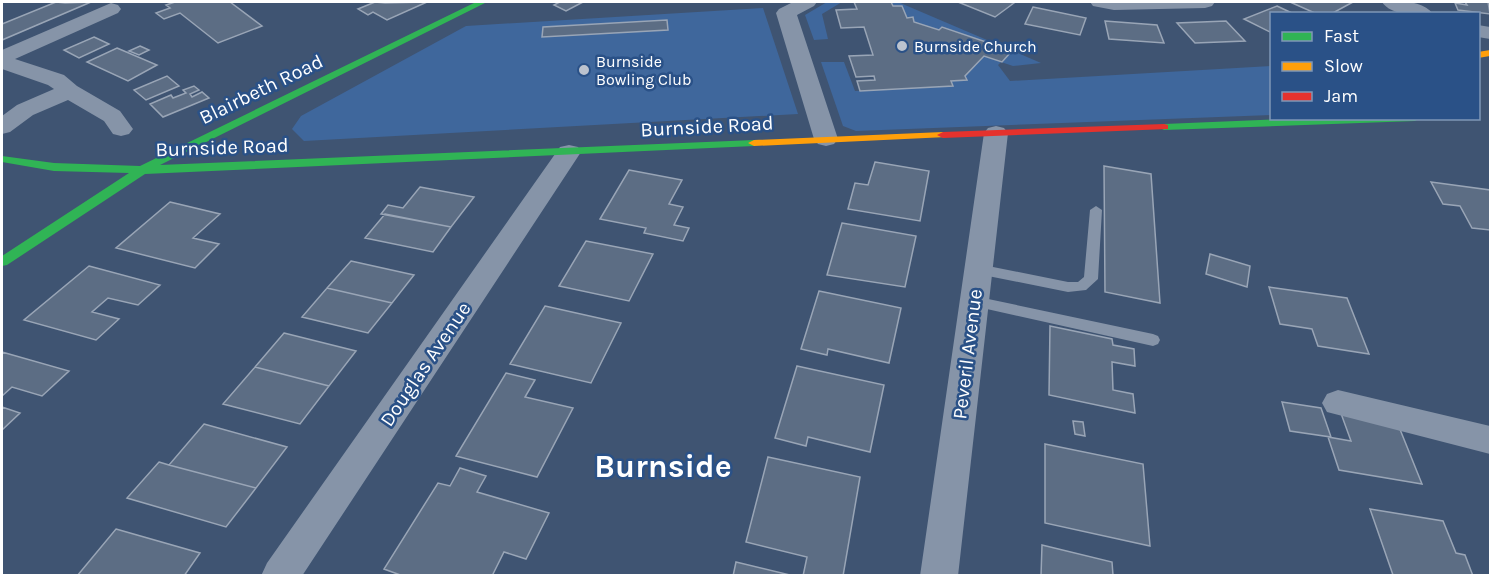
<svg xmlns="http://www.w3.org/2000/svg" width="1492" height="577" viewBox="0 0 1492 577" font-family="Karla,sans-serif">
  <rect width="100%" height="100%" fill="#3f5472"/>
  <path fill="#3f679c" d="M827,2h15l-20,12 6,25 -14,1 -9,-25z
    M891,2h7l143,61 -28,3 -12,-4 -3,3 12,16 261,-15v49l-415,16 -13,-5 -22,-64h23l11,29 98,-5 -2,-5 16,-1 -2,-4 29,-31 -52,-18 -3,3 -25,-8 -1,-5 -6,1 -5,-12h-9z
    M763,8l35,106 -494,27 -12,-12 9,-13 165,-90z"/>
  <path fill="#5c6d84" stroke="#99a5b6" stroke-width="1.5" d="M56,2l9,1 26,-1 -89,38v-16z
    M175,2h55l32,24 -44,17 -38,-30 -16,6 -8,-6 14,-5 -4,-3z
    M375,2l10,1 42,-1 -40,18 -14,-8 -5,3 -10,-6z
    M555,2h28l-17,9 -12,-6 4,-2z
    M854,2h37l2,4h9l5,12 6,-1 1,5 25,8 3,-3 53,18 -3,2 18,6 -8,9 -18,-6 -19,20 2,4 -16,1 2,5 -93,5 -3,-10 18,-1 -1,-4 -18,1 -7,-21 24,-1 -9,-28 -23,1 -5,-18 21,-1z
    M958,2h51l5,1 -19,14z
    M1290,2h63l-22,12h-14z
    M1465,2h23l2,12 -32,-4 -3,-7 12,2z
    M1277,6l17,8h-22v19l-28,-14z
    M1033,7l53,11 -6,17 -55,-11z
    M667,20l1,10 -126,7 1,-10z
    M1105,21l52,4 7,18 -55,-4z
    M1226,21l19,20 -50,2 -18,-20z
    M94,37l15,7 -30,14 -15,-8z
    M140,46l9,4 -10,5 -10,-4z
    M117,48l40,17 -29,16 -41,-19z
    M167,76l12,10 -33,14 -12,-10z
    M194,86l5,4 -9,4 2,3 10,-5 7,6 -46,19 -13,-13 21,-9 2,3 13,-5 -3,-3z
    M875,162l54,9 -9,50 -72,-12 7,-26 13,2z
    M1104,166l47,8 9,129 -55,-11z
    M629,170l53,10 -13,24 14,3 -9,18 15,3 -6,13 -39,-8 2,-5 -46,-9z
    M1431,182l59,8v40l-18,-2 -12,-22 -17,-2z
    M420,187l54,10 -23,30 -70,-13 7,-9 15,3z
    M170,202l50,12 -27,24 26,6 -24,24 -79,-20z
    M385,214l66,13 -18,25 -68,-14z
    M842,223l74,13 -11,51 -78,-12z
    M586,241l67,13 -24,47 -70,-15z
    M1210,254l40,12 -3,21 -41,-13z
    M351,261l63,14 -22,28 -65,-15z
    M89,266l71,19 -22,20 -30,-7 -16,14 27,7 -23,21 -72,-20z
    M1269,287l78,11 22,56 -51,-8 -6,-17 -32,-5z
    M327,288l65,15 -24,30 -66,-16z
    M819,291l82,17 -12,55 -61,-14 -1,6 -26,-6z
    M545,306l76,17 -30,60 -81,-19z
    M1050,326l62,13 1,6 21,4 1,17 -23,-4 1,28 20,4 2,19 -86,-18z
    M284,333l72,18 -27,35 -74,-19z
    M2,352l67,19 -27,25 -30,-9 -10,9z
    M797,366l87,19 -14,67 -62,-15 -2,9 -31,-8z
    M255,367l74,19 -29,38 -77,-20z
    M506,373l29,7 -10,17 48,11 -36,69 -81,-21z
    M1282,402l39,6 10,29 -41,-6z
    M2,407l18,6 -18,17z
    M1339,408l56,9 27,67 -83,-14 -11,-33 23,4z
    M1073,421l10,1 2,14 -10,-2z
    M204,424l83,23 -31,41 -87,-23z
    M1045,444l98,20 7,82 -105,-23z
    M768,457l92,20 -17,99h-40l4,-19 -61,-15z
    M159,462l10,3 87,23 -30,39 -99,-29z
    M460,468l26,8 -9,16 72,21 -23,46 -22,-7 -12,24h-89l-19,-7 54,-86 12,3z
    M1370,509l73,12 13,32 9,2 8,21 -80,-1z
    M116,529l84,24 -16,23h-107z
    M1042,545l70,17 1,13 4,1h-76z
    M736,562l58,14h-61z"/>
  <g fill="none" stroke-linecap="round" stroke-linejoin="round">
    <path fill="#8694a8" fill-rule="evenodd" d="M1096,206l6,4 -4,69 -12,11 -18,2 -90,-18 -7,-5 7,-5 90,18h10l6,-5 6,-67z
      M974,296l179,38 5,2 2,4 -2,4 -5,2 -184,-41 -2,-4 2,-4z"/>
    <path fill="#8694a8" fill-rule="evenodd" d="M793,2h24l-3,4 -17,9 41,124 -4,5 -8,2 -8,-2 -4,-5 -38,-126 3,-4z
      M1090,2h125l-3,4 -7,2 -91,2 -21,-4z
      M1382,2c15,-2 41,-2 51,12 -15,0 -41,3 -51,-12z
      M111,3l7,2 3,4 -3,4 -103,46 49,16 13,11 43,25 13,18 -4,5 -8,2 -8,-2 -9,-13 -36,-21 -35,15 -23,17 -8,2v-18l15,-11 37,-16 -6,-4 -46,-16v-19z
      M1478,25l12,2v12l-12,-2z
      M996,126l8,2 4,5 -50,443h-38l64,-443 4,-5z
      M569,145l9,2 3,5 -279,424h-41l6,-13 293,-416z
      M1338,390l152,36v28l-163,-42 -5,-9 5,-9z"/>
    <path fill="#30b455" fill-rule="evenodd" d="M476,2h11l-327,163 594,-25 6,3 -6,3 -609,28 -138,91 -5,1v-10l127,-83 -75,-2 -52,-9v-6l52,7 86,3z
      M1309,118h111l-5,3 -251,9 -6,-3 6,-3z"/>
    <path fill="#ff9f0a" fill-rule="evenodd" d="M1490,50v6l-12,2v-6z
      M943,132l4,1v4l-193,9 -6,-3 6,-3z"/>
    <path fill="#e5322d" fill-rule="evenodd" d="M1164,124l4,1v4l-225,9 -6,-3 6,-3z"/>
  </g>
  <g fill="#bcc3ce" stroke="#2a5187" stroke-width="2">
    <circle cx="902" cy="46" r="6"/>
    <circle cx="584" cy="70" r="6"/>
  </g>
  <g text-anchor="middle" stroke-width="5" stroke-linejoin="round" paint-order="stroke">
    <g font-size="16" fill="#fff" stroke="#2a5187" text-anchor="start">
      <text x="914" y="52">Burnside Church</text>
      <text x="596" y="67">Burnside<tspan x="596" dy="18">Bowling Club</tspan></text>
    </g>
    <g font-size="20" fill="#fff" stroke="#2a5187">
      <text transform="translate(261 89) rotate(-26)" y="7">Blairbeth Road</text>
      <text transform="translate(707 126) rotate(-3)" y="7">Burnside Road</text>
      <text transform="translate(222 147) rotate(-2)" y="7">Burnside Road</text>
      <text transform="translate(967 354) rotate(-83)" y="7">Peveril Avenue</text>
      <text transform="translate(425 364) rotate(-56)" y="7">Douglas Avenue</text>
    </g>
    <g font-size="32" font-weight="bold" fill="#fff" stroke="#2a5187">
      <text x="663" y="477">Burnside</text>
    </g>
  </g>
  <rect width="1492" height="577" fill="none" stroke="#ffffff" stroke-width="6"/>
  <rect x="1270" y="12" width="210" height="108" fill="#2a5187" stroke="#7f97b7" stroke-width="1.5"/>
  <rect x="1282" y="32" width="30" height="9" fill="#30b455" stroke="#7f97b7" stroke-width="1.5"/>
  <text x="1324" y="42" font-size="18" fill="#ffffff">Fast</text>
  <rect x="1282" y="62" width="30" height="9" fill="#ff9f0a" stroke="#7f97b7" stroke-width="1.5"/>
  <text x="1324" y="72" font-size="18" fill="#ffffff">Slow</text>
  <rect x="1282" y="92" width="30" height="9" fill="#e5322d" stroke="#7f97b7" stroke-width="1.5"/>
  <text x="1324" y="102" font-size="18" fill="#ffffff">Jam</text>
</svg>
